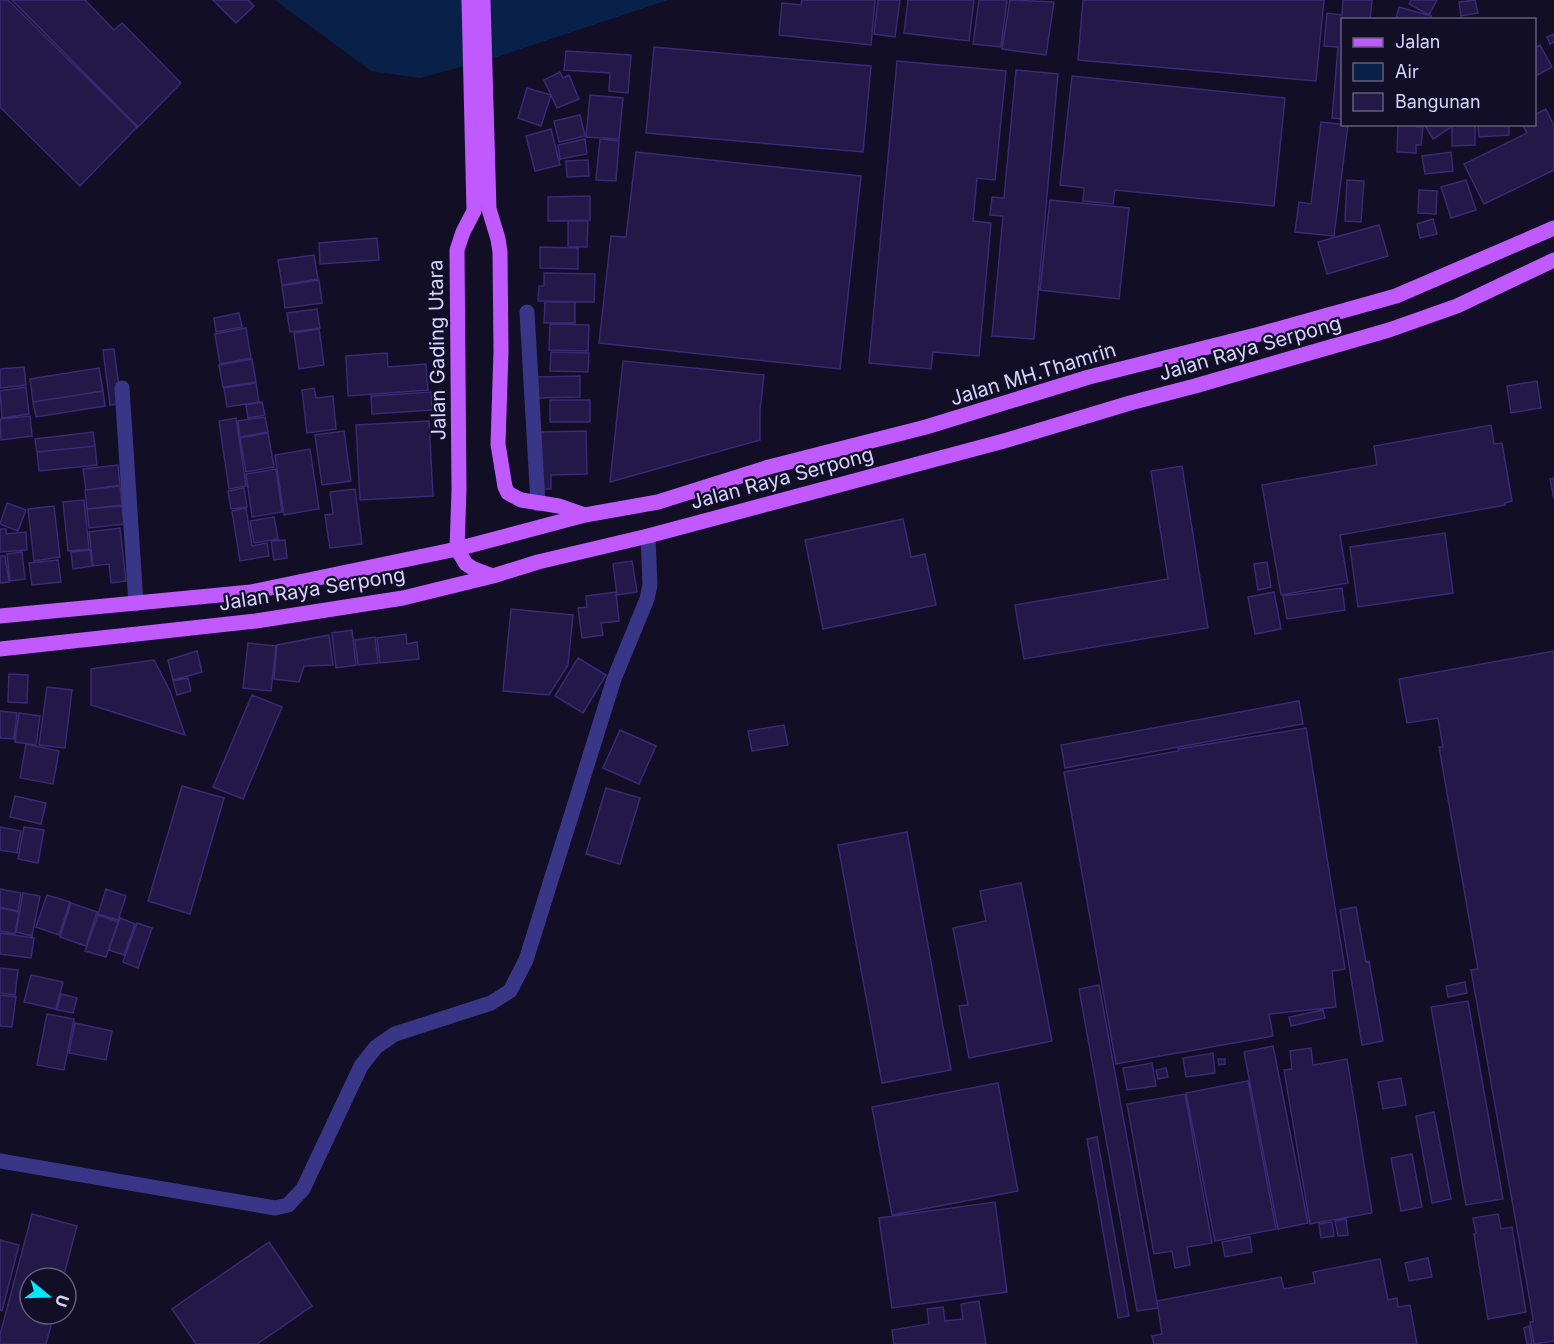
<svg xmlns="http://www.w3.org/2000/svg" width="1554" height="1344" viewBox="0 0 1554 1344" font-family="Inter,sans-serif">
  <rect width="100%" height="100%" fill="#120e26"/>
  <path fill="#092149" d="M275,0h393l-177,59 -71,19 -49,-7z"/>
  <path fill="#221948" stroke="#382a75" stroke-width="1.5" d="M0,0h8l129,127 -57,59 -80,-79z
    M12,0h73l29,30 8,-7 59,60 -43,44z
    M213,0h35l6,6 -18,17z
    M802,0h73l-4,45 -92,-10 3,-32 19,2z
    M878,0h22l-5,37 -21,-3z
    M908,0h66l-5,41 -65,-8z
    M979,0h28l-6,47 -28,-3z
    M1010,0l44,2 -8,53 -44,-6z
    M1083,0h241l-8,81 -238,-21z
    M1343,0h29l-2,20h-28v99l-10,-1 6,-71 -14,-1 3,-33 15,2z
    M1411,0h26l-8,15 -20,-11z
    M1475,0l3,13 -17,3 -2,-14z
    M1399,7l32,9 -1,4 -34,-1z
    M1554,34v8l-4,2 -3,-7z
    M1540,45l12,22 -18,10v-29z
    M654,47l217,19 -8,86 -217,-19z
    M566,51l65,4 -3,38 -19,-2 1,-18 -46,-3z
    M897,61l109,10 -11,109 -18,-2 -4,43 18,2 -12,133 -46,-4 -2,17 -62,-6z
    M1016,70l42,4 -24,265 -42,-3 11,-120 -13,-1 2,-18 12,1z
    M560,72l3,6 6,-3 10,24 -22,9 -13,-28z
    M1072,76l213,22 -11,108 -159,-16 -2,14 -30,-3 1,-13 -24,-3z
    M527,88l24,7 -10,31 -23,-8z
    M590,95l33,3 -4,41 -33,-2z
    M1546,109l8,17v44l-70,34 -20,-40 63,-31 -5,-9h12v-9z
    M580,115l5,21 -26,6 -5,-21z
    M1321,122l27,3 -14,111 -39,-4 4,-30 12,2z
    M1398,124h19v3h6l-2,18h-5v8l-19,-1z
    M1424,124h24l2,4 -17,11z
    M1452,124h23v21l-23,1z
    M1509,124v11l-30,2 -1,-12z
    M551,129l9,36 -25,6 -9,-35z
    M585,139l2,15 -27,5 -2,-14z
    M600,139l19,2 -3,40 -20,-1z
    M636,152l225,24 -21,193 -241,-26 12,-107 15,1z
    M1451,152l2,19 -28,3 -3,-18z
    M588,160l1,16 -22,1 -1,-16z
    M1347,180l17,1 -3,41 -16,-1z
    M1466,180l10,30 -25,8 -10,-31z
    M1419,190l18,1 -1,23 -18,-1z
    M590,196v24l-42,1v-24z
    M1050,200l79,8 -10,91 -79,-9z
    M1433,219l4,15 -17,4 -3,-14z
    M568,221h20l-1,26h-19z
    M1379,225l9,31 -61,18 -9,-32z
    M377,238l2,22 -59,4 -1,-21z
    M540,247l38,1v21l-38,-1z
    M314,255l4,24 -36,6 -4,-25z
    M544,273l51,1 -1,28 -56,-1 1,-15h5z
    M319,280l3,23 -37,5 -3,-22z
    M545,302h30v21h-31z
    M317,309l3,19 -30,4 -3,-19z
    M239,313l3,14 -26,5 -2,-14z
    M550,324l39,1 -1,26 -39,-1z
    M246,328l5,30 -31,6 -5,-30z
    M319,329l5,36 -25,4 -5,-36z
    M114,349l7,54 -11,2 -7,-55z
    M551,352l38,1 -1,19 -38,-1z
    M387,353l1,14 38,-3 2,26 -80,6 -2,-40z
    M252,359l4,23 -33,5 -4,-22z
    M623,361l141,14 -4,35v30l-150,42z
    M24,367l2,18 -26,3v-19z
    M99,368l4,23 -70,11 -3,-23z
    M580,376v21l-45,1v-21z
    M1537,381l4,27 -30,5 -4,-27z
    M256,383l3,19 -32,5 -3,-19z
    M26,387l3,27 -27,4 -2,-27z
    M314,388l2,10 17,-2 3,33 -29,4 -5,-43z
    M103,391l2,15 -69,11 -3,-15z
    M431,392l1,18 -60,4 -1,-18z
    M550,400h40v22h-40z
    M262,402l3,13 -17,3 -2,-13z
    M30,416l2,20 -31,4 -1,-21z
    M265,417l3,15 -28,5 -2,-16z
    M236,418l10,68 -17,3 -10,-68z
    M429,421l4,75 -73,4 -4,-75z
    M1491,425l3,19 8,-1 10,58 -7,2v2l-165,30 8,48 -67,12 -19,-110 115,-20 -3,-19z
    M344,431l7,50 -29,4 -7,-50z
    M586,431l1,43 -36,1v14h-11l-1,-57z
    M93,432l2,14 -58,6 -2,-13z
    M268,433l6,34 -28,5 -6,-34z
    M95,446l2,19 -58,6 -2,-19z
    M310,449l9,60 -35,6 -9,-60z
    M118,465l2,20 -34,5 -3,-21z
    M1182,466l26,162 -184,31 -9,-54 153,-26 -17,-108z
    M276,469l6,43 -30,5 -6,-43z
    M1554,478v21l-4,-20z
    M120,486l2,19 -35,4 -2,-19z
    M244,488l3,19 -16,2 -3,-18z
    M355,489l7,55 -32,4 -5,-33 8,-1 -3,-22z
    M84,500l5,49 -21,2 -5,-49z
    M7,503l19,7 -8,21 -18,-7z
    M54,506l6,51 -26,4 -6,-52z
    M122,506l2,18 -35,4 -2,-19z
    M246,508l6,38 15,-3 2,13 -29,5 -8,-50z
    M274,517l4,22 -24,4 -4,-22z
    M903,519l8,38 14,-3 11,51 -113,24 -18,-89z
    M120,528l6,53 -15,2 -2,-19 -16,2 -4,-34z
    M0,529h6v5l20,-2 1,18 -27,2z
    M1445,533l8,60 -95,14 -8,-60z
    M285,540l2,18 -13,2 -3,-19z
    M90,550l2,16 -19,3 -2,-17z
    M22,552l3,27 -15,2 -3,-27z
    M0,556h5l4,26 -9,1z
    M58,560l3,22 -29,3 -3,-22z
    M632,561l5,31 -20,3 -4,-31z
    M1267,562l4,25 -13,3 -4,-26z
    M1342,588l3,22 -58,9 -4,-23z
    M616,592l3,29 -18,2 2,12 -21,3 -4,-30 9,-1 -1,-11z
    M1274,592l7,37 -26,5 -7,-37z
    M511,609l62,6 -5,50 -19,30 -46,-4z
    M352,630l4,35 -20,3 -4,-35z
    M406,634l1,10 10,-2 2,17 -39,4 -3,-25z
    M329,635l4,30 -29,1 -5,16 -25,-3 3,-34z
    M375,637l3,26 -20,2 -3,-25z
    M248,643l28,3 -5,45 -28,-3z
    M197,651l5,21 -29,8 -5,-20z
    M1554,651v690l-20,3 -4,-22h3v-4l-62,-348 7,-1 -39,-222h4l-5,-29 -31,5 -8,-44z
    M578,658l28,17 -23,38 -28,-17z
    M154,660l16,31 15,44 -94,-30v-36z
    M9,674l19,1 -1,28 -19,-1z
    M188,678l3,13 -14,4 -4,-14z
    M47,687l25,3 -7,58 -26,-3z
    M252,695l30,12 -39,92 -30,-12z
    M1299,701l4,23 -238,44 -4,-23z
    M0,711l17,2 -3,26 -14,-1z
    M19,713l21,3 -4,29 -21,-3z
    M784,725l4,20 -36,6 -4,-20z
    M1306,728l39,241 -13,2 4,36 -67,7 4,22 -157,28 -52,-292 114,-21v-2z
    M620,730l36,16 -17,38 -36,-16z
    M26,744l33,7 -6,33 -33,-6z
    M182,786l42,12 -34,116 -42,-13z
    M606,788l34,10 -20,66 -34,-10z
    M15,796l31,7 -5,21 -31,-7z
    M0,827l21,4 -4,22 -17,-3z
    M24,827l20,3 -6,33 -20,-4z
    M907,832l44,238 -69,13 -44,-238z
    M1021,883l31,158 -83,17 -10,-52 9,-1 -15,-77 33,-7 -6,-30z
    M0,889l21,4 -3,18 -18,-4z
    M106,889l20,7 -8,24 -20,-6z
    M23,893l17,3 -8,40 -16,-4z
    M47,895l23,7 -11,33 -23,-8z
    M71,903l26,9 -11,34 -26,-9z
    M1356,907l10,55 3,-1 14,80 -21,4 -22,-135z
    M0,908l19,4 -4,22 -15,-3z
    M98,915l20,7 -12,35 -21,-6z
    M120,918l15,6 -11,31 -15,-5z
    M137,923l15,5 -14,40 -15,-6z
    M0,933l34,5 -3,20 -31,-4z
    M0,968l18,2 -3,25 -15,-2z
    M31,975l32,7 -7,27 -32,-7z
    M1465,982l2,11 -19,4 -2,-11z
    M1099,985l59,323 -21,3 -58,-322z
    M61,994l16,4 -4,15 -16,-3z
    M0,995l16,2 -4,30 -12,-1z
    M1468,1001l35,198 -37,6 -35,-198z
    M1323,1010l2,8 -34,8 -2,-9z
    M47,1014l27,5 -10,51 -27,-5z
    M75,1023l37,8 -6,29 -37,-7z
    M1273,1046l35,177 -30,6 -34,-177z
    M1311,1048l2,17 34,-6 25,154 -62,11 -26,-154 8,-1 -2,-18z
    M1213,1053l2,20 -29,4 -3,-19z
    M1218,1059h7v5l-6,1z
    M1152,1063l4,23 -29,4 -4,-22z
    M1166,1068l2,9 -10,2 -2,-9z
    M1401,1078l5,27 -23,4 -5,-27z
    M1248,1081l28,148 -61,12 -29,-148z
    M998,1083l20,108 -126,24 -20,-108z
    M1185,1094l27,149 -25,4 3,18 -15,3 -3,-17 -18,3 -27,-150z
    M1434,1112l17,87 -19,4 -16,-87z
    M1097,1137l32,179 -11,2 -31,-179z
    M1412,1154l10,53 -21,4 -10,-53z
    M995,1202l12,90 -115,16 -13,-90z
    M32,1214l45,12 -14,52h-33v36h24l-8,30h-46v-9z
    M1498,1214l3,15 11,-2 14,85 -38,7 -14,-85 2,-1 -3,-15z
    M1346,1219l2,16 -10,1 -3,-15z
    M1332,1222l2,14 -13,2 -2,-14z
    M1250,1237l2,15 -27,5 -3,-15z
    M0,1240l19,5 -17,66 -2,-1z
    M269,1242l43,64 -55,38h-61l-24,-35z
    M1428,1258l4,19 -23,4 -4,-18z
    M1380,1259l8,41 9,-2 1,9 12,-2 7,39h-263l-2,-8 10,-2 -5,-33 124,-24 3,12 31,-6 -2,-11z
    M979,1301l7,43h-92l-2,-14 37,-6 -2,-15 16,-2 2,14 18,-2 -2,-15z
    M1529,1326l3,18h-5l-3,-16z"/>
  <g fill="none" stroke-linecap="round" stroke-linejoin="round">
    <path stroke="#393687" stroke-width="15" d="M527,312l11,192
      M122,388l14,216
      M0,1161l275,47 13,-3 15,-16 58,-123 15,-19 19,-13 96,-31 19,-12 16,-31 88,-281 33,-80 3,-14 -2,-49"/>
    <path stroke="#c05aff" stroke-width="15" d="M469,0l5,211 -11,21 -6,18 2,240 -2,59 9,15 8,5 19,7
      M483,0l6,209 9,30 2,13 1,99 -3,93 7,43 3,6 13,7 38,6 26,9
      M0,616l251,-24 206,-43 128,-34 73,-13 111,-35 157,-40 163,-50 171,-43 136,-38 158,-68
      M0,649l256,-28 147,-23 90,-22 45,-14 110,-26 356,-95 126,-38 65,-17 194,-56 68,-24 97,-46"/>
  </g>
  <g text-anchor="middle" stroke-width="4.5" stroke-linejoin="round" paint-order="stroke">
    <g font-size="20" fill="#d7d3ff" stroke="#120e26">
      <text transform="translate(1250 348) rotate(-16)" y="7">Jalan Raya Serpong</text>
      <text transform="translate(437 350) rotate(-91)" y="7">Jalan Gading Utara</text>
      <text transform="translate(1033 374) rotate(-17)" y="7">Jalan MH.Thamrin</text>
      <text transform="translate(782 478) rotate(-15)" y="7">Jalan Raya Serpong</text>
      <text transform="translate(312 589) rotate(-9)" y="7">Jalan Raya Serpong</text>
    </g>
  </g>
  <rect x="1341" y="18" width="195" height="108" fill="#120e26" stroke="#615d7d" stroke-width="1.5"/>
  <rect x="1353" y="38" width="30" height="9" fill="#c05aff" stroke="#615d7d" stroke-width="1.5"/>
  <text x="1395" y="48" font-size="18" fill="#d7d3ff">Jalan</text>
  <rect x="1353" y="63" width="30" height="18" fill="#092149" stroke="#615d7d" stroke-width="1.5"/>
  <text x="1395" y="78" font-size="18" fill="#d7d3ff">Air</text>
  <rect x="1353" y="93" width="30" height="18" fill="#221948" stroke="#615d7d" stroke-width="1.5"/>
  <text x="1395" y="108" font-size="18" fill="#d7d3ff">Bangunan</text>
  <g transform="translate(48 1296) rotate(109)"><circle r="28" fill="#120e26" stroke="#615d7d" stroke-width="1.5"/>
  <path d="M0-4.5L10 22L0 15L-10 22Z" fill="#00e7fe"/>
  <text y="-9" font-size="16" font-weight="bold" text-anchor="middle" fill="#d7d3ff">U</text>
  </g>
</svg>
